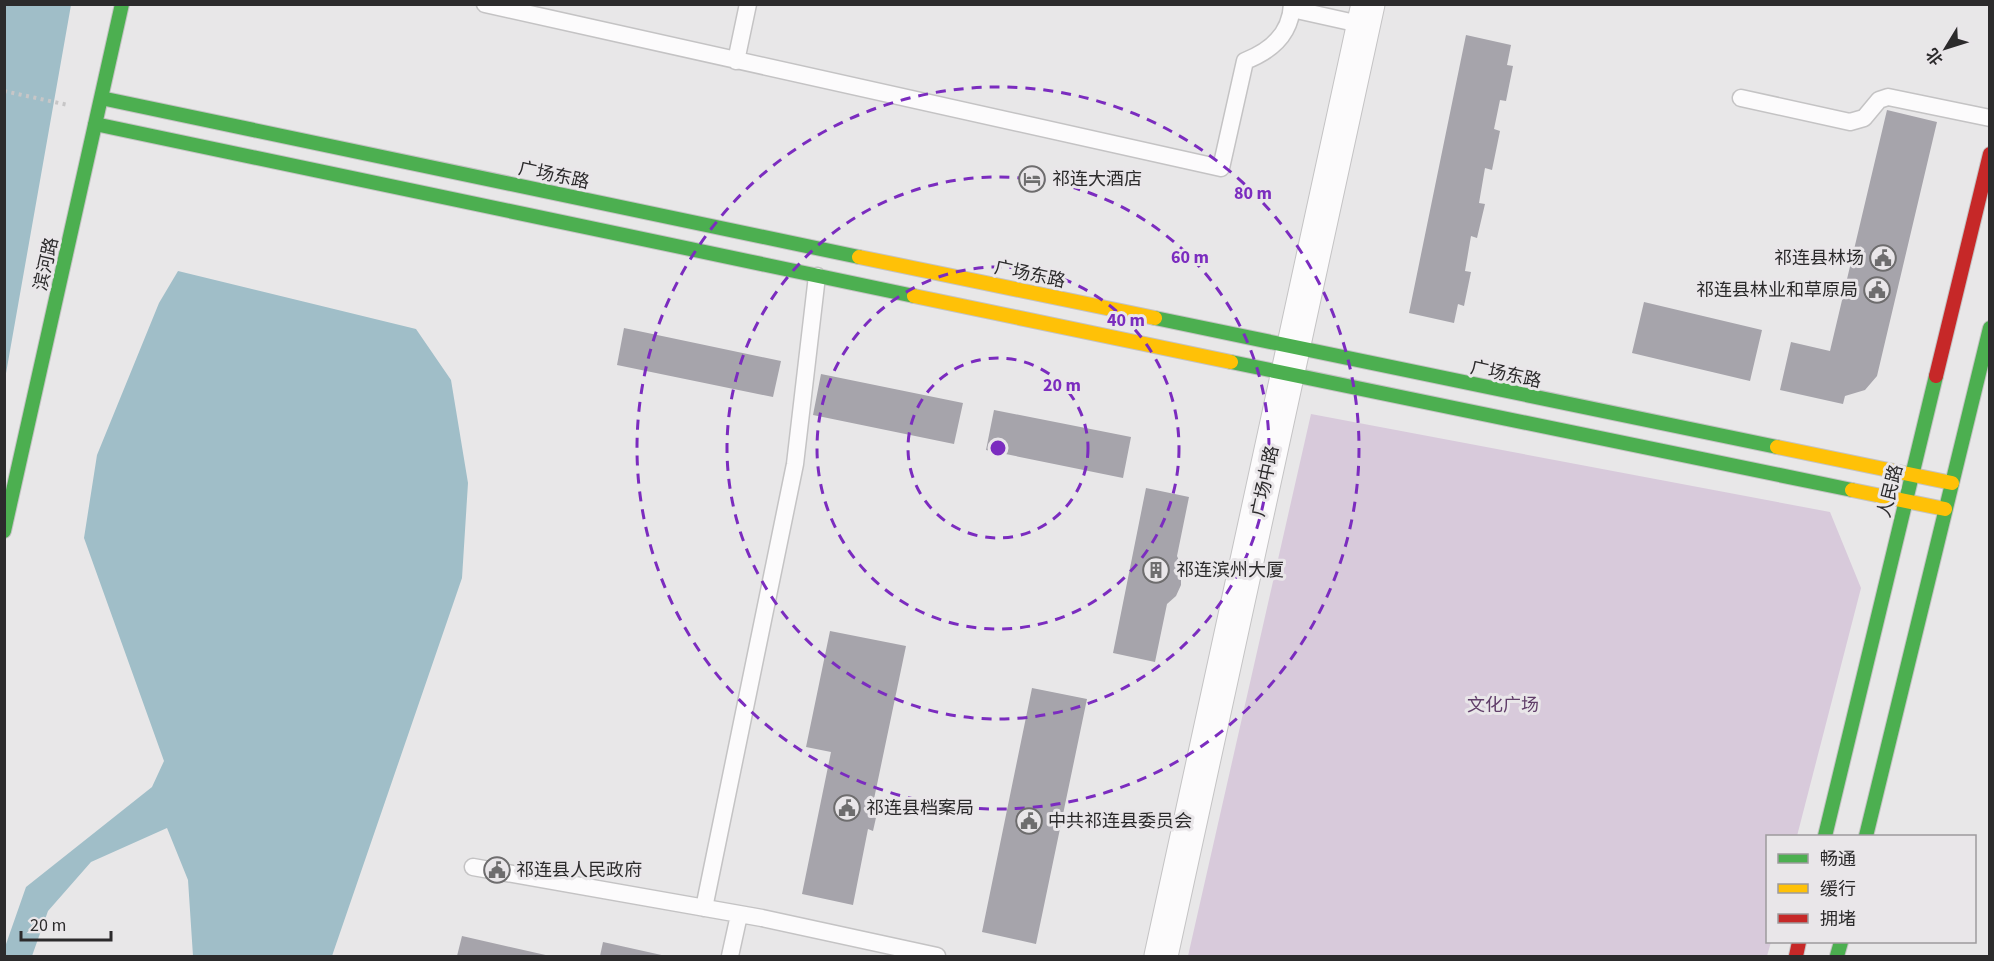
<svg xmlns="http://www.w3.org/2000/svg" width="1994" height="961" viewBox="0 0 1994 961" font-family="'Source Sans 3','Noto Sans SC',sans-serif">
  <rect width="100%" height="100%" fill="#e8e7e8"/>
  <path fill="#d8cadb" d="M1311,414l519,98 31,76 -64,248h-29v106h3l-4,14h-579z"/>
  <path fill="#a0bec8" d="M5,4l66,1 -66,374 -1,-374z
    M178,271l238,58 35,51 17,103 -6,95 -130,378h-139l-5,-76 -21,-52 -76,34 -43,49 -16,45h-27v-9l21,-60 126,-100 12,-26 -80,-223 13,-83 62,-152z"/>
  <path fill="#a6a4ab" d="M1466,35l45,10 -4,20 6,1 -7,35 -6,-1 -6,29 6,2 -8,39 -7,-2 -6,35 6,1 -8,34 -6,-2 -6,35 6,1 -7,34 -6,-2 -4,19 -45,-10z
    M1887,110l50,12 -60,254 -12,14 -20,6 -2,8 -63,-14 11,-48 39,9z
    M1644,302l118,28 -12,51 -118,-28z
    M624,328l157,33 -8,36 -156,-32z
    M821,374l142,29 -9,41 -141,-29z
    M994,410l137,27 -8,41 -137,-28z
    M1146,488l43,9 -12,59 4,9v20l-5,11 -9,8 -12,58 -42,-9z
    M830,631l76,15 -32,153 6,1 -7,31 -5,-2 -15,76 -51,-11 29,-142 -25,-5z
    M1032,688l55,11 -51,245 -54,-12z
    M462,936l88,20h-93z
    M603,942l63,14h-66z"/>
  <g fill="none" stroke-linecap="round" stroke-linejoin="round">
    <g stroke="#c4c3c4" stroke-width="19">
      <path id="lane" d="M485,4l736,164 24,-107c26,-10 46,-27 47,-57
        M1292,9l72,16
        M736,61l12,-57
        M1741,98l109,24 14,-4 15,-18 9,-3 102,21
        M473,867l289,51 175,38
        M704,908l91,-444 22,-188
        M730,956l9,-41"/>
    </g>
    <g stroke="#c4c3c4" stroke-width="35">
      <path id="street" d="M1161,956l207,-952"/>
    </g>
    <g stroke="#c4c3c4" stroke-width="16">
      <path id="fast" d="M101,98l758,159
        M95,124l819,172
        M1155,318l622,129
        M1231,362l621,128
        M4,531l118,-527
        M1825,836l111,-460
        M1866,836l124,-508
        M1837,956l4,-14"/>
    </g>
    <g stroke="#c4c3c4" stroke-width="16">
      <path id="slow" d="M859,257l296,61
        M914,296l317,66
        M1777,447l175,36
        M1852,490l93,19"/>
    </g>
    <g stroke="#c4c3c4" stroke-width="16">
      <path id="jam" d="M1936,376l54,-222
        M1796,956l3,-14"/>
    </g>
    <path stroke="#c7c6c7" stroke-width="4" stroke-dasharray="3 4.5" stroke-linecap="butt" d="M4,91l64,14"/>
    <use href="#lane" stroke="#fcfbfc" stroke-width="16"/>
    <use href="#street" stroke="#fcfbfc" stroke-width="33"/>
    <use href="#fast" stroke="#4caf50" stroke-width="14"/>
    <use href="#slow" stroke="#ffc107" stroke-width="14"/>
    <use href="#jam" stroke="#c62828" stroke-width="14"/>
  </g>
  <g fill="none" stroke="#7b2cbf" stroke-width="3" stroke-dasharray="10 8">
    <circle cx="998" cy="448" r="90"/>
    <circle cx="998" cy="448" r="181"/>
    <circle cx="998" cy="448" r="271"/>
    <circle cx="998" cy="448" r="361"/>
  </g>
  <defs>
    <g id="hotel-ring" transform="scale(1.35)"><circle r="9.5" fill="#e9e6e9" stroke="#6e6d6e" stroke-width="1.5"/><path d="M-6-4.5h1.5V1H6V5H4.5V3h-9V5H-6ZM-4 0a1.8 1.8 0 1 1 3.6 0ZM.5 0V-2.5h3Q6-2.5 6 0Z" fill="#6e6d6e"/></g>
    <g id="civic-ring" transform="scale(1.35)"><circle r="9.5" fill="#e9e6e9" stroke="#6e6d6e" stroke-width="1.5"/><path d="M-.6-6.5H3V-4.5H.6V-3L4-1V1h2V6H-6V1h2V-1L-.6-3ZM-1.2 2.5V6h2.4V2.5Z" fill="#6e6d6e"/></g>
    <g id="building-ring" transform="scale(1.35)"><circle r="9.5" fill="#e9e6e9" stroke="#6e6d6e" stroke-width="1.5"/><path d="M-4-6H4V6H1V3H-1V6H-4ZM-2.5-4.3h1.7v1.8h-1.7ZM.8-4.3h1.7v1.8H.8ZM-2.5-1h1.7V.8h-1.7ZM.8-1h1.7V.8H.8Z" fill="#6e6d6e"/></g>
  </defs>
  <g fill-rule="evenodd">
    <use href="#hotel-ring" x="1032" y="179"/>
    <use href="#civic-ring" x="1883" y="258"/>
    <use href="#civic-ring" x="1877" y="290"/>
    <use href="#building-ring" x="1156" y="570"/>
    <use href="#civic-ring" x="847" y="808"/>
    <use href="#civic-ring" x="1029" y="821"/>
    <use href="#civic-ring" x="497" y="870"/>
  </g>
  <g text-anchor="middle" stroke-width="6" stroke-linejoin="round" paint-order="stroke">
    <g font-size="18" fill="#2c2b2c" stroke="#e9e6e9">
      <text transform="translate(554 175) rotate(12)" y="6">广场东路</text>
      <text transform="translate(46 264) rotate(-77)" y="6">滨河路</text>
      <text transform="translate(1030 274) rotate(12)" y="6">广场东路</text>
      <text transform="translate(1506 374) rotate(12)" y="6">广场东路</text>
      <text transform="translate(1265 481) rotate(-78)" y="6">广场中路</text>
      <text transform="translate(1890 491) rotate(-76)" y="6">人民路</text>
    </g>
    <g font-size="18" fill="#2c2b2c" stroke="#e9e6e9" text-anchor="start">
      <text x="1052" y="185">祁连大酒店</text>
      <text x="1864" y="264" text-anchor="end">祁连县林场</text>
      <text x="1858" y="296" text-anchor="end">祁连县林业和草原局</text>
      <text x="1176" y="576">祁连滨州大厦</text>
      <text x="866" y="814">祁连县档案局</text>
      <text x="1048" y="827">中共祁连县委员会</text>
      <text x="516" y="876">祁连县人民政府</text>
    </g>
    <g font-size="18" fill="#603e69" stroke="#e9e6e9">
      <text x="1503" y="711">文化广场</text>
    </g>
  </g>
  <circle cx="998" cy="448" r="9" fill="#7b2cbf" stroke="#e9e6e9" stroke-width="3"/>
  <g font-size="18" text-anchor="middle" font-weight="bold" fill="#7b2cbf" stroke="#e9e6e9" stroke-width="6" stroke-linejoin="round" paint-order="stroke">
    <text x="1253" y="199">80 m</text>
    <text x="1190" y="263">60 m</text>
    <text x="1126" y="326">40 m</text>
    <text x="1062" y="391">20 m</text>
  </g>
  <rect width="1994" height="961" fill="none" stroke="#2c2b2c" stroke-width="12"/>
  <rect x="1766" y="835" width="210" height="108" fill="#e9e6e9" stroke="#9d9b9d" stroke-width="1.5"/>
  <rect x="1778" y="854" width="30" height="9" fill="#4caf50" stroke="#9d9b9d" stroke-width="1.5"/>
  <text x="1820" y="865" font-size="18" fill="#2c2b2c">畅通</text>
  <rect x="1778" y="884" width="30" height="9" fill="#ffc107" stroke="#9d9b9d" stroke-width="1.5"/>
  <text x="1820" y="895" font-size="18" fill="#2c2b2c">缓行</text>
  <rect x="1778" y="914" width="30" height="9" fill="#c62828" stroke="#9d9b9d" stroke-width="1.5"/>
  <text x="1820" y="925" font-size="18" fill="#2c2b2c">拥堵</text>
  <g transform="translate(1946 48) rotate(232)" stroke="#e9e6e9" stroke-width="4.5" paint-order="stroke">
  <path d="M0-4.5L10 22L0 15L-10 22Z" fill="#2c2b2c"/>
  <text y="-9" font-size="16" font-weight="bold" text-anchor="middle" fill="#2c2b2c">北</text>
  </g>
  <path d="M21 931v9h90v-9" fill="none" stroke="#2c2b2c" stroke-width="3"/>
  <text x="30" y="931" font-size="18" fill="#2c2b2c" stroke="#e9e6e9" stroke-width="4.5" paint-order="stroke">20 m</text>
</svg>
